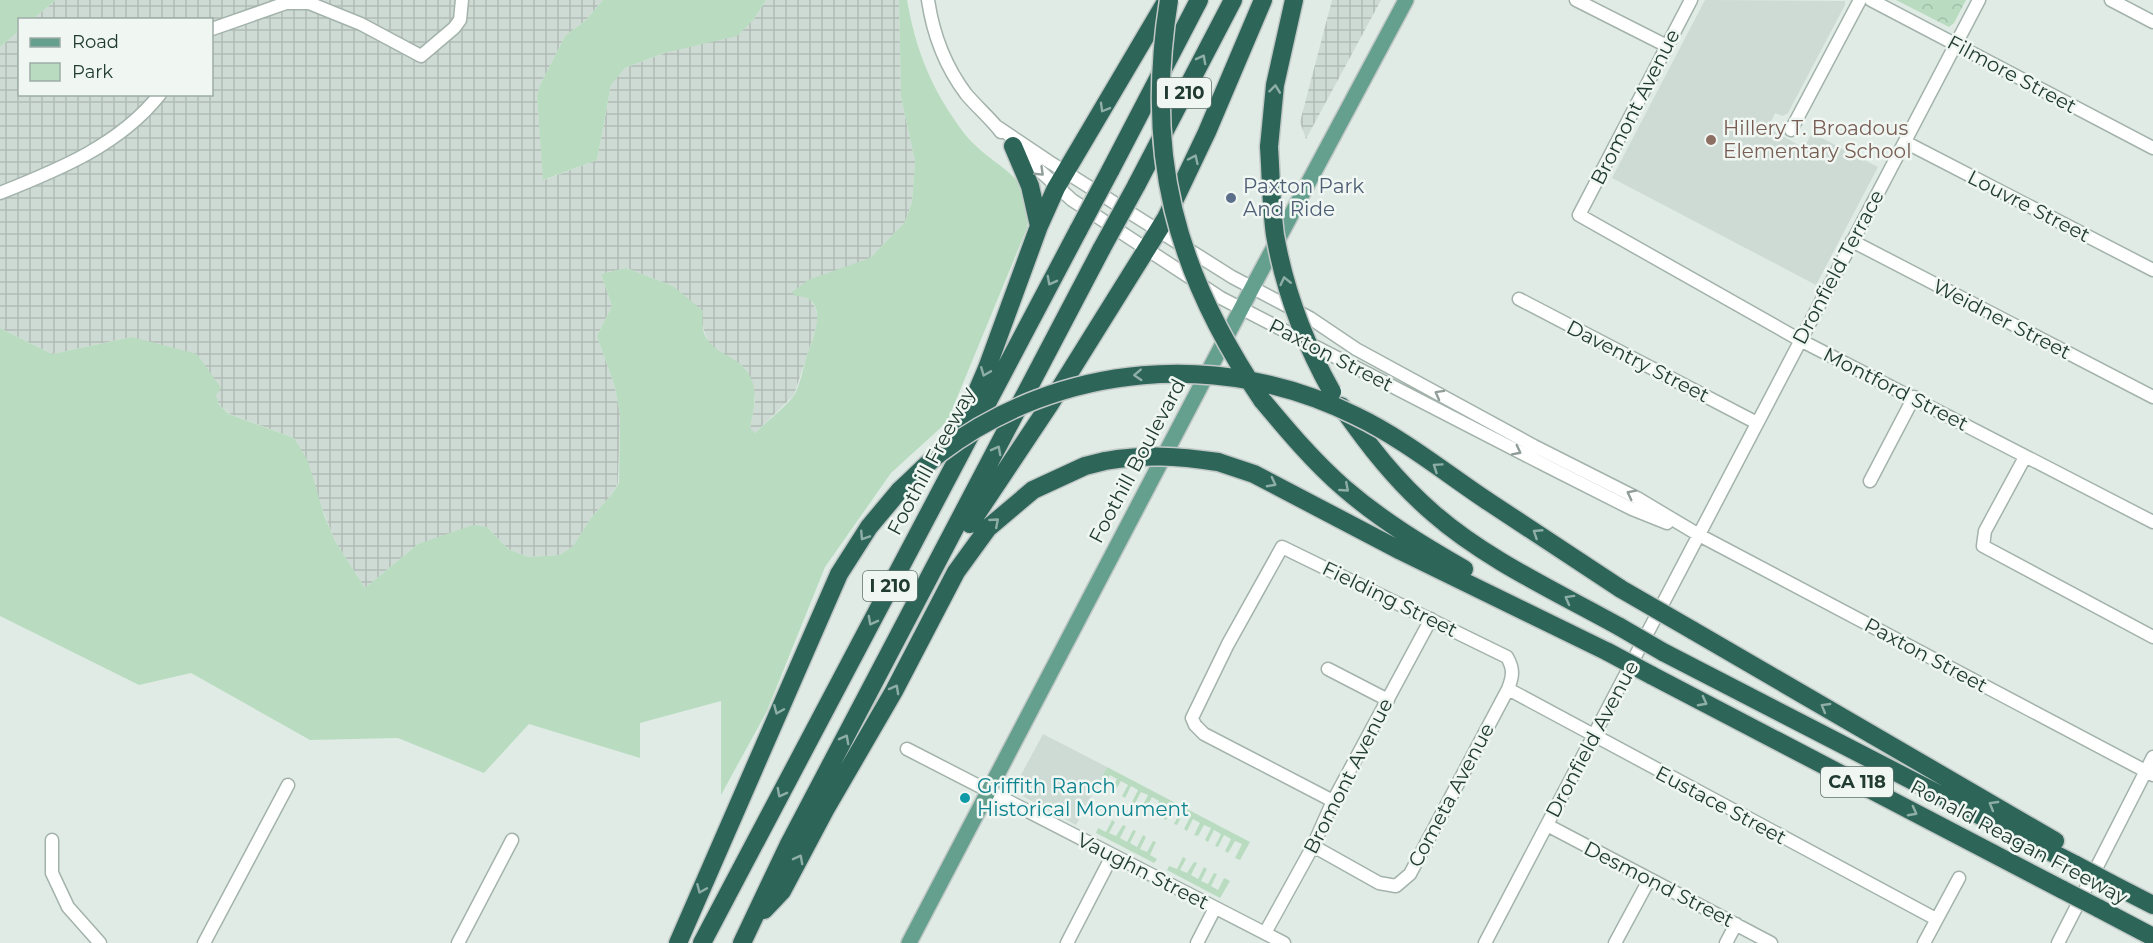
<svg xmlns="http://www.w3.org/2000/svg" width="2153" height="943" viewBox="0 0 2153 943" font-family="Montserrat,sans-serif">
  <defs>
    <pattern id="industrial-grid" width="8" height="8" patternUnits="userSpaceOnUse" patternTransform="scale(1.5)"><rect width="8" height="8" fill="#cedad4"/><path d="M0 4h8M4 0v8" fill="none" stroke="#b1bcb6"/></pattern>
    <pattern id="forest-crowns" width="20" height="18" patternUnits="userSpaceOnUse" patternTransform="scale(1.5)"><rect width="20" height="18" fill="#b9dcc1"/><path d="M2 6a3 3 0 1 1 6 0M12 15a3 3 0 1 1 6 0" fill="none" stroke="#9fbea6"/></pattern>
  </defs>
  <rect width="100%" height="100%" fill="#e0ebe5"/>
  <path fill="#cedad4" d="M1705,0l140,1v4l-57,108 -5,3 -8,-3 -7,15 36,20 8,-15 66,34 -62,118 -204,-107z
    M1043,734l64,33 -31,58 -61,-33v-6z"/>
  <path fill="url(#industrial-grid)" d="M56,0h547l-17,20 -21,16 -25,49 -3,10 7,85 53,-20 14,-75 14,-17 129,-49 12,-19h133l2,97 14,64 -3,41 -7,20 -35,36 -66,38 7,4 5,9 2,13 -24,73 -39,38 -5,-3 5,-30 -10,-32 -36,-23 -8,-23 -28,-36 -47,-18 -25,6 11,32 -15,30 18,51 5,27 -2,69 -6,11 -21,24 -18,28 -13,9 -32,2 -20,-8 -21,-22 -69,17 -53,44 -30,-47 -41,-103 -64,-24 -11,-9 -3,-10 -84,-58 -80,17 -52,-26v-281l19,-16 1,63h192v-74l-179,-1z
    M1332,0h49l-75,139 -6,-17z"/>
  <path fill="#b9dcc1" d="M0,0h56l-23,19 -13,1 -1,11 -19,16z
    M603,0h163l-12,19 -17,17 -73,17 -39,15 -14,17 -14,75 -54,20 -6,-85 3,-10 25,-49 21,-16z
    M899,0h8c8,45 21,81 47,119 6,9 13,19 21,26 29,28 61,34 52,83l-80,194 -56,51 -66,94 -58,144 -46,84v-94l-81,22v35l-111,-34 -45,49 -86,-35 -88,2 -119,-67 -52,12 -139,-69v-288l52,26 80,-17 65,17 24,34 -5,7 3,10 10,9 65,24 14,23 16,54 11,26 30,47 53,-44 55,-19 14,2 21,22 20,8 32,-2 13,-9 18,-28 21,-24 7,-11 1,-69 -5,-27 -18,-51 15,-30 -11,-32 25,-6 47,18 30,25c-7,47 36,38 48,67 7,16 2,35 -1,51l5,4c10,-10 34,-29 40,-39 5,-11 8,-24 11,-36 7,-19 26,-62 -11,-62l-3,-4 16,-12 62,-22 35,-36 7,-20 3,-41 -14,-64z
    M1107,767l143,75 -10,18 -5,-2 7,-14 -7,-3 -7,12 -3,-2 6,-12 -7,-4 -6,12 -3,-1 6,-12 -7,-4 -6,12 -3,-2 6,-12 -7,-3 -6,11 -4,-1 6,-12 -7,-4 -6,12 -3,-2 6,-12 -7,-3 -6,11 -3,-1 6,-12 -7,-4 -7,12 -3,-2 6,-12 -7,-3 -6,12 -3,-2 6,-12 -7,-4 -6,12 -4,-2 6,-12 -7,-3 -6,11 -3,-1 6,-12 -7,-4 -6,12 -3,-2 6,-11 -7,-4 -7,12 -3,-2 6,-12 -7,-4 -6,12 -6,-3z
    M1112,820l3,2 -6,11 7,3 7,-11 3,1 -6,12 7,4 6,-12 3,1 -6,12 7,4 6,-12 3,2 -6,12 7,3 6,-11 3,1 -6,13 7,4 -3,4 -58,-30 2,-5 8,4z
    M1183,857l3,2 -6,11 7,3 7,-11 3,1 -6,12 7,4 6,-12 3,2 -6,12 7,3 6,-11 3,1 -6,12 7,4 6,-12 6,3 -10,17 -53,-28 2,-4 8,3z"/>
  <path fill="url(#forest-crowns)" d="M1896,0h70l-12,23 -5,4z"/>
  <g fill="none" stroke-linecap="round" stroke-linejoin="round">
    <g stroke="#a3b3ac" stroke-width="15">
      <path id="minor" d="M928,0c5,34 17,66 38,94 11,13 24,24 35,38
        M1576,0l91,46
        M1691,0l-112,215 221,125 353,182
        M1871,0l282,148
        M2111,0l42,22
        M212,29l74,-26h23l52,21 60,32 33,-28 6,-8 2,-20
        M996,126l52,35 184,116 78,41 46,31 178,97 103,52 62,37 454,240
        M1791,130l69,-130
        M1905,142l248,128
        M1018,151l54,49 149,98 324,167 87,44 35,14
        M0,193c58,-23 120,-48 160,-99
        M1852,241l301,156
        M1519,299l238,124
        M2025,457l-40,74 -2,15 170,91
        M1870,481l44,-84
        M1328,669l60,31
        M1508,689l428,230
        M907,749l377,194
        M1547,825l224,118
        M52,840v33l16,34 32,36
        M1313,846l66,37 17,3 14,-12 98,-185c5,-13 6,-20 -1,-32l-225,-110 -54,97 -36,74 3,7 9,9 129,67
        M1265,933l48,-87 20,-45 98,-182
        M204,943l84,-158
        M458,943l54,-103
        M1067,943l45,-87
        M1197,943l18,-35
        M1485,943l494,-943
        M1615,943l34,-63
        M1726,943l10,-19
        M1924,943l35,-65
        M2058,943l95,-186"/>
    </g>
    <g stroke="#c1c8c6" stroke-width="18">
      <path id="major" d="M909,943l343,-655 154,-288"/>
    </g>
    <g stroke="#c1c8c6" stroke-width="21">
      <path id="highway" d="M1013,146l17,40 9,40
        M1269,147l6,-62 19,-85
        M1110,171l89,-171
        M1136,186l97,-186
        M1262,400c26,31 52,62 82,88 37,32 78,57 120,81
        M1341,406c28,40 55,75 92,107 52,46 126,80 187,114
        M961,429l26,-61 52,-142 17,-38 111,-188
        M1218,462l36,12 147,77 207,101
        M1486,500l135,89
        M970,524l80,-120 116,-186 41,-86 56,-132
        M1692,630l363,211
        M1663,652l413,213
        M1651,675l412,215
        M2110,883l43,22
        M2098,908l55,29
        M764,910l18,-19 43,-81 69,-119 62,-119 32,-44 45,-38 52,-24 20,-5
        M678,943l161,-369 30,-47 31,-37
        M702,943l377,-714
        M742,943l46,-97 314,-598"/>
    </g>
    <use href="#minor" stroke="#fff" stroke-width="12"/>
    <use href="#major" stroke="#65a08f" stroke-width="15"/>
    <use href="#highway" stroke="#2d6659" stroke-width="18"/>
    <g stroke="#c1c8c6" stroke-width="21" stroke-linecap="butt">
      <path id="highway-bridge" d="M1169,0c-25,154 6,272 93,400
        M1269,147c2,29 2,59 6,88 10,57 29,107 57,157
        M1079,229l31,-58
        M1102,248l34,-62
        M1105,461c41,-7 72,-5 113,1
        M900,490c14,-12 26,-26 40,-37 120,-91 282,-104 416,-37 46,22 87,55 130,84
        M1621,589l71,41
        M1620,627l43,25
        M1608,652l43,23
        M2076,865l34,18
        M2063,890l35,18"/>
    </g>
    <use href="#highway-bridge" stroke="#2d6659" stroke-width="18"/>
  </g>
  <defs><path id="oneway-chevron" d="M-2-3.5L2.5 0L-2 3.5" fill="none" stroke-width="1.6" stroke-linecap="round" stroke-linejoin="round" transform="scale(1.5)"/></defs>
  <g stroke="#8eaea6">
    <use href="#oneway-chevron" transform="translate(1202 59) rotate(-62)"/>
    <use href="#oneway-chevron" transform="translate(1275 89) rotate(-83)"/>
    <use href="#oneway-chevron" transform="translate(1104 108) rotate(120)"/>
    <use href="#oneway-chevron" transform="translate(1194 159) rotate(-65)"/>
    <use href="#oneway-chevron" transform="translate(1051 281) rotate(118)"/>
    <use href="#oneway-chevron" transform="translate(1285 281) rotate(-103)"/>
    <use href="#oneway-chevron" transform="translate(985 372) rotate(112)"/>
    <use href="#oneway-chevron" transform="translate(1138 375) rotate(177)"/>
    <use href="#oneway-chevron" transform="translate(997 450) rotate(-62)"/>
    <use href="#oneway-chevron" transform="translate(1437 467) rotate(-146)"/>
    <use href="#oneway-chevron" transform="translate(1272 483) rotate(28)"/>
    <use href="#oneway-chevron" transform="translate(1345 488) rotate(41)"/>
    <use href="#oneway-chevron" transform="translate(995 522) rotate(-41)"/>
    <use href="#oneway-chevron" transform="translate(1537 533) rotate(-147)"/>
    <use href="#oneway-chevron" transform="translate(864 536) rotate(123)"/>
    <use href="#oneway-chevron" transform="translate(1569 599) rotate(-151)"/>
    <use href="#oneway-chevron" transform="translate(872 621) rotate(118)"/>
    <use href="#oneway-chevron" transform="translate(895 689) rotate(-61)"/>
    <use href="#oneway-chevron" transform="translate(1703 702) rotate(28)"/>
    <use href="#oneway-chevron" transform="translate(1825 707) rotate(-150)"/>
    <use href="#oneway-chevron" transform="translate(778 710) rotate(113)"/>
    <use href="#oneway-chevron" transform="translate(845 739) rotate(-62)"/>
    <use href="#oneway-chevron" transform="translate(781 793) rotate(118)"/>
    <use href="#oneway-chevron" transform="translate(1993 805) rotate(-150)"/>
    <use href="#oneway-chevron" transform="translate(1913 812) rotate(28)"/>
    <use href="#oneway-chevron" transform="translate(799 859) rotate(-62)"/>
    <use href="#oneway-chevron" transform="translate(701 889) rotate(113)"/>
  </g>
  <g stroke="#909d99">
    <use href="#oneway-chevron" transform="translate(1040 172) rotate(44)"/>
    <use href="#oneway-chevron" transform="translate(1439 394) rotate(-151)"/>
    <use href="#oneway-chevron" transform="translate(1517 451) rotate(27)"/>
    <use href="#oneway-chevron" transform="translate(1631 494) rotate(-153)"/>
  </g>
  <circle fill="#8d6e63" stroke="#f0f7f3" stroke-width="2" cx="1711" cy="140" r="6"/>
  <circle fill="#5c6f8a" stroke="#f0f7f3" stroke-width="2" cx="1231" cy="198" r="6"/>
  <circle fill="#0f9aa8" stroke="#f0f7f3" stroke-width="2" cx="965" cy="798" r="6"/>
  <g text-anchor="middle" stroke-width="5" stroke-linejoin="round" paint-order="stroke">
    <g fill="#f0f7f3" stroke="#5f736d" stroke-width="1.5">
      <rect x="1157" y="78" width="54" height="30" rx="4.5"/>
      <rect x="863" y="571" width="54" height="30" rx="4.5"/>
      <rect x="1821" y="767" width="72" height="30" rx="4.5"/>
    </g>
    <g font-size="18" font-weight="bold" fill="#213b33">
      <text x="1184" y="99">I 210</text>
      <text x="890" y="592">I 210</text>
      <text x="1857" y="788">CA 118</text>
    </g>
    <g font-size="20" fill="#213b33" stroke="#f0f7f3">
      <text transform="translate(2012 74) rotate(28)" y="7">Filmore Street</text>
      <text transform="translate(1635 107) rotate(-63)" y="7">Bromont Avenue</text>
      <text transform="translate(2029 206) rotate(27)" y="7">Louvre Street</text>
      <text transform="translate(1838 267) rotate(-62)" y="7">Dronfield Terrace</text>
      <text transform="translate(2002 319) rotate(27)" y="7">Weidner Street</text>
      <text transform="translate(1331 355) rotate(27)" y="7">Paxton Street</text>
      <text transform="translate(1638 361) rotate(27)" y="7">Daventry Street</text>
      <text transform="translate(1896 389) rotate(27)" y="7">Montford Street</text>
      <text transform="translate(931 461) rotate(-62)" y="7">Foothill Freeway</text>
      <text transform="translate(1137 461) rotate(-62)" y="7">Foothill Boulevard</text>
      <text transform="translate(1390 599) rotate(26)" y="7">Fielding Street</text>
      <text transform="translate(1926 655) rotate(28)" y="7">Paxton Street</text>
      <text transform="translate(1592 739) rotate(-62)" y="7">Dronfield Avenue</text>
      <text transform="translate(1348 776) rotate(-63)" y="7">Bromont Avenue</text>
      <text transform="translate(1451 795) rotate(-62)" y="7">Cometa Avenue</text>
      <text transform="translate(1721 805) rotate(28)" y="7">Eustace Street</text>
      <text transform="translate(2019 842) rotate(28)" y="7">Ronald Reagan Freeway</text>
      <text transform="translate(1143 871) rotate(27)" y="7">Vaughn Street</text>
      <text transform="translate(1659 884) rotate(27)" y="7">Desmond Street</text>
    </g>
    <g font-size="20" fill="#785e54" stroke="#f0f7f3" text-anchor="start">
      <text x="1723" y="135">Hillery T. Broadous<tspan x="1723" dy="23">Elementary School</tspan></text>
    </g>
    <g font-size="20" fill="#4e5e75" stroke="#f0f7f3" text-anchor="start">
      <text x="1243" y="193">Paxton Park<tspan x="1243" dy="23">And Ride</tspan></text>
    </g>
    <g font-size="20" fill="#0d838f" stroke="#f0f7f3" text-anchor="start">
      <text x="977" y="793">Griffith Ranch<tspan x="977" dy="23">Historical Monument</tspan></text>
    </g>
  </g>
  <rect x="18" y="18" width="195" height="78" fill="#f0f7f3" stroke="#9daca6" stroke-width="1.5"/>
  <rect x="30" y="38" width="30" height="9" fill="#65a08f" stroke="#9daca6" stroke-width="1.5"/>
  <text x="72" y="48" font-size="18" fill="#213b33">Road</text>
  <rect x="30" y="63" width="30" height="18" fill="#b9dcc1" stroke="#9daca6" stroke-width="1.5"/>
  <text x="72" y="78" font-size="18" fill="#213b33">Park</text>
</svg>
